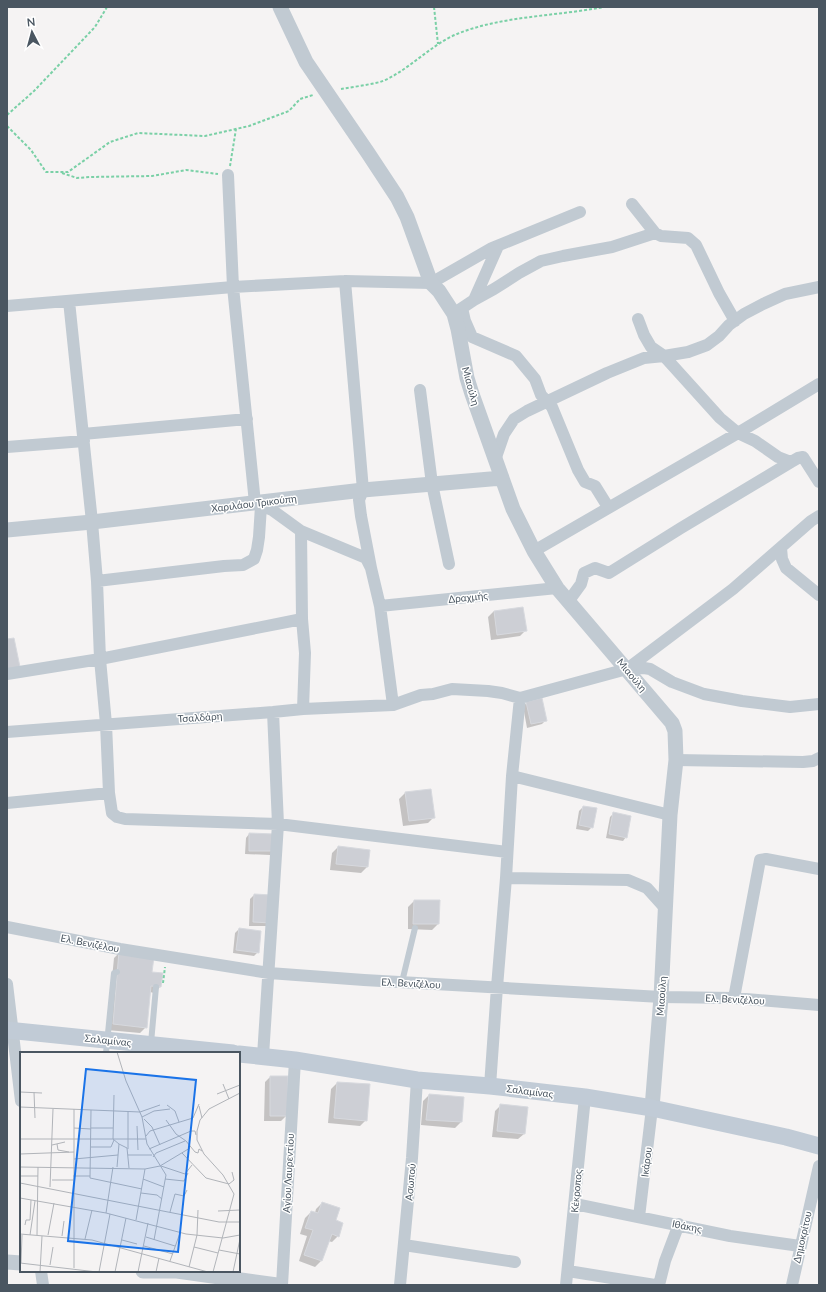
<svg xmlns="http://www.w3.org/2000/svg" width="826" height="1292" viewBox="0 0 826 1292" font-family="Lato,sans-serif">
  <rect width="100%" height="100%" fill="#f5f3f3"/>
  <path fill="#0003" d="M494,611l32,19 -6,6 -29,4 -3,-23z
    M527,703l19,17 -4,4 -15,4 -4,-22z
    M405,793l29,24 -6,6 -25,3 -4,-27z
    M583,807l9,20 -4,4 -12,-2 3,-18z
    M614,813l12,24 -3,4 -17,-3 4,-21z
    M249,834l25,17 -4,4 -25,-1 1,-16z
    M338,847l29,20 -6,6 -31,-3 2,-17z
    M254,895l16,28 -4,3h-17l1,-27z
    M414,901l24,23 -6,6 -24,-1v-22z
    M239,929l19,23 -4,4 -21,-3 2,-20z
    M120,952l31,21 9,14 -6,6 -4,-1 -4,35 -6,6 -33,-3 7,-72z
    M271,1076l16,39 -6,6h-17l1,-39z
    M337,1083l29,37 -6,6 -32,-3 3,-34z
    M429,1095l32,27 -6,6 -34,-3 2,-24z
    M501,1105l23,29 -6,5 -26,-2 3,-26z
    M322,1203l12,18 4,15 -6,6 -4,-1 -7,20 -6,6 -16,-6 8,-25 -7,-2 5,-16 6,-6 4,1 1,-4z"/>
  <path fill="#cdcfd5" stroke="#d7d9de" d="M523,607l4,24 -30,4 -3,-24z
    M14,638l6,29 -13,2v-30z
    M542,698l5,23 -16,3 -5,-22z
    M431,789l4,29 -26,3 -4,-29z
    M583,806l14,2 -4,20 -14,-3z
    M613,812l18,4 -4,22 -18,-4z
    M249,833l26,1v17h-26z
    M338,846l32,4 -2,17 -32,-3z
    M254,894l18,1 -1,28 -18,-1z
    M414,900h26l-1,24h-26z
    M239,928l22,3 -2,22 -23,-3z
    M119,951l35,6 -2,15 11,1 -2,14 -10,-1 -4,42 -34,-4z
    M270,1076h18v40h-18z
    M337,1082l33,2 -3,37 -33,-3z
    M429,1094l35,3 -2,25 -36,-2z
    M500,1104l28,3 -3,27 -28,-3z
    M322,1202l18,6 -4,12 7,3 -4,14 -7,-3 -10,27 -18,-6 9,-25 -8,-2 6,-17 7,2z"/>
  <g fill="none" stroke-linecap="round" stroke-linejoin="round">
    <path stroke="#7ad0a6" stroke-width="2" stroke-dasharray="3 2" stroke-linecap="butt" d="M434,7l4,37
      M341,89c12,-2 26,-4 39,-7 26,-9 50,-37 77,-48 44,-18 100,-18 147,-27
      M7,115l27,-24 61,-64 12,-20
      M7,126l24,24 15,22h22l42,-30 28,-9 67,3 44,-10 40,-15 11,-12 13,-4
      M230,166l6,-37
      M62,173l15,5 13,-1 62,-1 34,-6 32,4
      M163,983l2,-16"/>
    <path stroke="#c1cad2" stroke-width="6" d="M402,982l13,-54
      M151,1043l5,-56
      M106,1053l8,-80 3,-1"/>
    <path stroke="#c1cad2" stroke-width="12" d="M228,175l5,112 22,216 17,7 29,21 1,88 3,34 -2,56
      M632,204l23,29 6,3 27,2 8,7 23,48 16,28
      M345,281l18,209 -4,10 2,16 10,52
      M474,300l24,-54
      M69,301l23,221 5,59 3,78 6,65 3,69 3,20 5,4 8,2 153,5 229,28
      M7,306l226,-19 112,-6 86,2 61,-35 88,-36
      M462,308l3,13 7,16 44,19 19,23 6,16 11,12 26,63 7,12 10,4 13,21
      M456,312l18,-12 20,-11 25,-16 22,-12 22,-5 49,-9 43,-14
      M638,319l6,16 7,12 13,9 56,62 18,15 17,8 23,16 13,5 7,-4 5,-1 16,25
      M420,390l12,94 17,80
      M83,434l164,-15
      M7,447l77,-6
      M495,460l9,-26 10,-15 13,-8 80,-38 37,-15 20,-2 24,-4 19,-7 12,-9 10,-11 15,-11 19,-10 22,-10 34,-7
      M301,531l65,27 5,10 9,38 13,99
      M781,548l1,11 4,9 33,27
      M534,551l204,-118 81,-49
      M97,581l127,-15 19,-1 11,-6 3,-9 2,-13 2,-31
      M568,602l13,-18 3,-11 11,-5 14,5 72,-45 110,-66
      M380,606l177,-18
      M627,669l106,-80 78,-68 8,-5
      M7,674l93,-15 202,-40
      M7,732l266,-20 30,-3 90,-4 28,-10 12,-1 19,-5 36,2 14,2 18,5
      M676,760l127,2 10,-1 6,-3
      M512,776l158,39
      M7,803l102,-10
      M506,878l122,2 19,8 18,20
      M7,927l113,22 149,24 95,7 297,17 73,1 85,7
      M7,984l14,117
      M734,998l26,-138 6,-1 53,10
      M263,1056l15,-232 -5,-112
      M490,1086l7,-99 9,-109 6,-102 8,-78 107,-29 17,-1 6,1 22,13 32,12 38,7 48,6 29,-3
      M575,1204l155,32 70,10
      M639,1217l13,-109
      M404,1245l111,17
      M41,1271l2,14
      M568,1271l87,14
      M282,1285l13,-225
      M400,1285l12,-127 5,-78
      M566,1285l19,-188
      M659,1285l6,-24 14,-37
      M792,1285l27,-119"/>
    <path stroke="#c1cad2" stroke-width="15" d="M280,7l26,55 62,91 29,44 10,20 24,66 8,8 15,23 4,15 9,49 5,16 41,115 21,42 23,37 115,135 3,8 1,29 -6,55 -9,182 -9,111
      M7,530l85,-8 271,-32 139,-12
      M7,1262l14,1
      M143,1271h34l100,14"/>
    <path stroke="#c1cbd6" stroke-width="17" d="M7,1030l226,23
      M239,1054l56,6 122,20 73,6 95,11 67,11 134,29 33,9"/>
  </g>
  <g text-anchor="middle" stroke-width="3" stroke-linejoin="round" paint-order="stroke">
    <g font-size="10" fill="#4a5661" stroke="#fff">
      <text transform="translate(471 386) rotate(74)" y="4">Μιαούλη</text>
      <text transform="translate(254 503) rotate(-7)" y="4">Χαριλάου Τρικούπη</text>
      <text transform="translate(468 597) rotate(-6)" y="4">Δραχμής</text>
      <text transform="translate(632 675) rotate(50)" y="4">Μιαούλη</text>
      <text transform="translate(200 717) rotate(-4)" y="4">Τσαλδάρη</text>
      <text transform="translate(90 943) rotate(11)" y="4">Ελ. Βενιζέλου</text>
      <text transform="translate(411 983) rotate(3)" y="4">Ελ. Βενιζέλου</text>
      <text transform="translate(661 996) rotate(-86)" y="4">Μιαούλη</text>
      <text transform="translate(735 999) rotate(3)" y="4">Ελ. Βενιζέλου</text>
      <text transform="translate(108 1040) rotate(6)" y="4">Σαλαμίνας</text>
      <text transform="translate(530 1091) rotate(7)" y="4">Σαλαμίνας</text>
      <text transform="translate(646 1162) rotate(-83)" y="4">Ικάρου</text>
      <text transform="translate(288 1173) rotate(-87)" y="4">Αγίου Λαυρεντίου</text>
      <text transform="translate(410 1182) rotate(-85)" y="4">Ασωπού</text>
      <text transform="translate(576 1191) rotate(-85)" y="4">Κέκροπος</text>
      <text transform="translate(687 1226) rotate(11)" y="4">Ιθάκης</text>
      <text transform="translate(802 1237) rotate(-77)" y="4">Δημοκρίτου</text>
    </g>
  </g>
  <g transform="translate(20 1052)">
    <rect width="220" height="220" fill="#f5f3f3"/>
    <path fill="none" stroke="#b1b4b9" stroke-width="1" d="M97,0l9,29 16,36 5,27 19,31 -12,65M203,32l6,15M0,40l22,1M14,40l1,26M197,42l23,-9M94,43l-1,44 6,5 -2,23M147,53l8,6 4,11M179,54l3,12M0,55l120,5 20,-7M54,57v159M71,58l-1,68 52,11M122,65l12,-6 16,-2M124,67l8,8 8,18M146,68l10,14 10,7 9,11 3,1 1,-4 3,2M117,74l1,24M54,76l17,1M71,76h22M126,84l4,-5 43,-13 6,-14M0,87h126M37,92l1,6 11,2M99,92l8,4 2,20M32,93l13,-3M71,95h20l3,-7M108,97v-38M129,97l42,-18h4l1,4M162,101l24,25 23,6 5,-4 -2,-8M0,102l54,-2M108,103h24M133,105l3,-4 29,-12M54,107l44,-4M141,114l24,8 7,-9M0,115l125,2M0,124h18M53,124h17M123,127l21,8M145,127l19,2 4,-8M32,128h21M0,131l199,39h21M30,135l3,-78M121,141l16,2 5,4M0,146l86,15 80,21 37,4 17,-3M198,159l22,-1M150,160l5,-18 9,2 3,-6M86,161l7,-46M116,168l9,-51 15,-3 30,-18M5,173l1,-5h4l1,-20M0,182l72,6 116,32M10,183l5,-34M17,183l1,-68M28,183l6,-32M42,184l2,-15M126,185l29,9M65,187l7,-29M102,188l15,4M124,194l29,8M174,195l24,6M199,198l21,4M150,209l10,-28M0,211l77,9M1,211l1,-28M30,213l3,-18M169,215l8,-32 1,-25M20,220l2,-36M79,220l11,-58M95,220l11,-54M118,220l10,-49M136,220l3,-14M193,220l21,-78 -11,-19 -19,-21 -7,-14v-9l3,-11 9,-11 31,-16M213,220l7,-33"/>
    <path fill="#1a73e8" fill-opacity="0.15" stroke="#1a73e8" stroke-width="2" d="M66,17l110,11 -18,172 -110,-11z"/>
    <rect width="220" height="220" fill="none" stroke="#4a5661" stroke-width="2"/>
  </g>
  <rect width="826" height="1292" fill="none" stroke="#4a5661" stroke-width="16"/>
  <g transform="translate(32 32) rotate(354)" stroke="#ffffff" stroke-width="3" paint-order="stroke">
  <path d="M0-3L7 15L0 10L-7 15Z" fill="#4a5661"/>
  <text y="-6" font-size="11" font-weight="bold" text-anchor="middle" fill="#4a5661">N</text>
  </g>
</svg>
